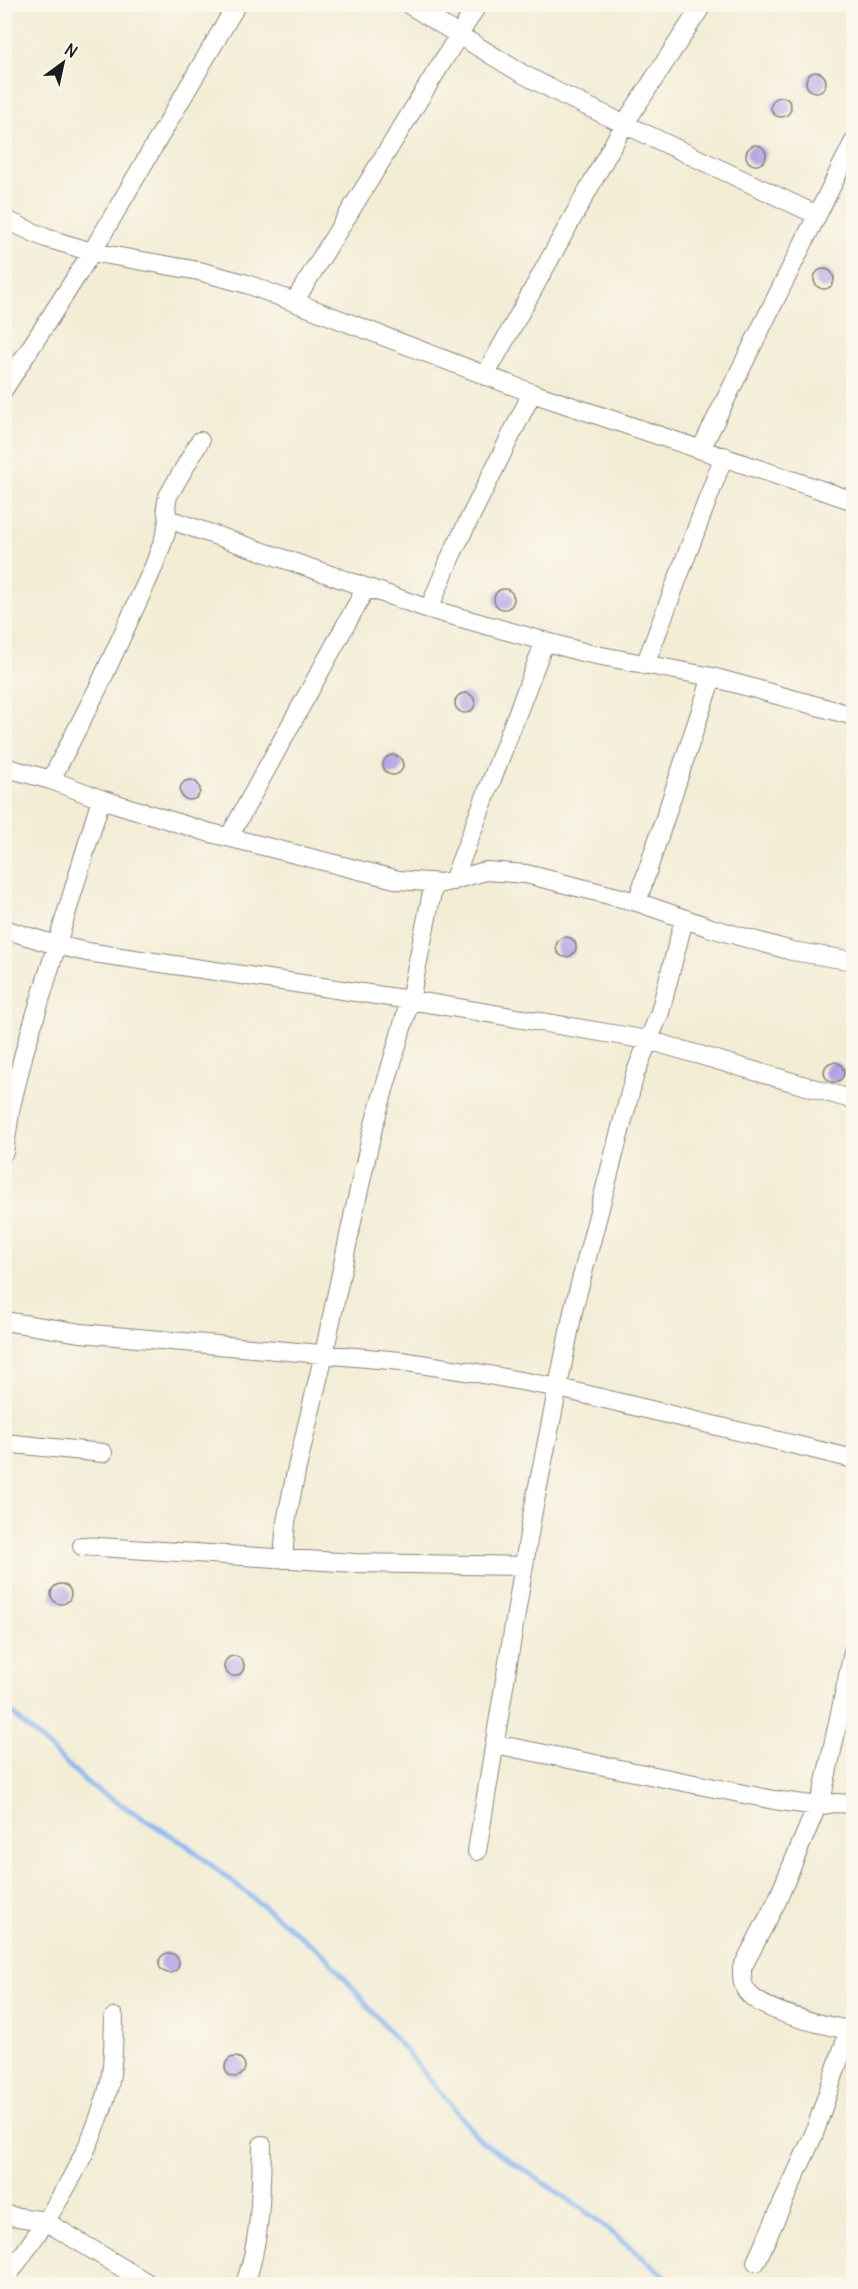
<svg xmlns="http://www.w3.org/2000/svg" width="858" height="2289" viewBox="0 0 858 2289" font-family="Delius,sans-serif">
  <rect width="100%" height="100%" fill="#fbf7ec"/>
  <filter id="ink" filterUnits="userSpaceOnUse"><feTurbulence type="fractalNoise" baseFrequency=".0167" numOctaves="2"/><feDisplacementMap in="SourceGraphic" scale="12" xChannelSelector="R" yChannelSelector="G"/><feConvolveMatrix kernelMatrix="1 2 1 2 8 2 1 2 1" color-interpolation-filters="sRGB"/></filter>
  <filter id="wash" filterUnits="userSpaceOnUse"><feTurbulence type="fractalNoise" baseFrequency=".008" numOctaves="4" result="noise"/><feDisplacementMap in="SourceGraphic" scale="24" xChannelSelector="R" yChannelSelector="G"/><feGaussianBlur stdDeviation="1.35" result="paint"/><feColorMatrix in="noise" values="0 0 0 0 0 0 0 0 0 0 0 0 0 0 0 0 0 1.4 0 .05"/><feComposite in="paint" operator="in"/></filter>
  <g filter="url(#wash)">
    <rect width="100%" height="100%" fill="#f3edd6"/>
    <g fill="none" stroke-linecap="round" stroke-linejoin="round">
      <path stroke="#85b4ef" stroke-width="5" d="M4,1706l88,81 93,57 142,113 154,184 103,69 79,64 8,10"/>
    </g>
    <g id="blocks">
      <path fill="#afa2e5" d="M806 82a10 10 0 1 1 20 0a10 10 0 1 1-20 0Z
        M771 107a10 10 0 1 1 20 0a10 10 0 1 1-20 0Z
        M746 155a10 10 0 1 1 20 0a10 10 0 1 1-20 0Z
        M814 279a10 10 0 1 1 20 0a10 10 0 1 1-20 0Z
        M494 599a10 10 0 1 1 20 0a10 10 0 1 1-20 0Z
        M455 703a10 10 0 1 1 20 0a10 10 0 1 1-20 0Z
        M383 765a10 10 0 1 1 20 0a10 10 0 1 1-20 0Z
        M180 790a10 10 0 1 1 20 0a10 10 0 1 1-20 0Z
        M556 947a10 10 0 1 1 20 0a10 10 0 1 1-20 0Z
        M824 1072a10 10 0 1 1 20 0a10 10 0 1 1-20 0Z
        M51 1594a10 10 0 1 1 20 0a10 10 0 1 1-20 0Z
        M224 1666a10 10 0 1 1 20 0a10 10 0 1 1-20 0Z
        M159 1963a10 10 0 1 1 20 0a10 10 0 1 1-20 0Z
        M225 2067a10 10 0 1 1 20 0a10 10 0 1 1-20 0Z"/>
    </g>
  </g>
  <g filter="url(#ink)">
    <use href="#blocks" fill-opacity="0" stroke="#888479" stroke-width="1.5"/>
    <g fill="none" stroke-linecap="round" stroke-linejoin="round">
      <g stroke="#888479" stroke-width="20">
        <path id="minor" d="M408,4l113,69 42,22 254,120
          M4,219l42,19 46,14 107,19 48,13 285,109 322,108
          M294,302l184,-298
          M485,376l140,-253 78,-119
          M4,389l88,-137 145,-248
          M701,449l153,-308
          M168,519l261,90 157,44 126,24 142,39
          M429,609l22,-53 81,-163
          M645,665l79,-209
          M4,767l47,13 50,19 106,33 192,48 43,3 44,-12 40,3 111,28 74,26 81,23 62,10
          M51,780l47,-92 56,-122 12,-33 2,-14 -2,-12 2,-11 32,-55
          M229,837l137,-249
          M453,881l92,-240
          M637,902l75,-225
          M4,929l52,16 31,7 323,48 238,40 206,60
          M4,1152l7,-46 13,-53 77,-254
          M4,1321l77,12 320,28 71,11 87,16 295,71
          M4,1443l99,10
          M82,1546l273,17 169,3
          M283,1559l3,-37 10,-50 28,-118 30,-142 19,-84 37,-128 24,-117
          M854,1648l-31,144 -46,109 -35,67c0,10 0,19 7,26 17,19 79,32 105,37
          M495,1744l279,56 44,6 17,-3 19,1
          M477,1851l55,-335 42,-209 61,-233 25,-62 24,-93
          M4,2215l41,6 104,63
          M756,2262l58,-128 35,-104
          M4,2281c42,-58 87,-124 105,-195 5,-22 4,-46 5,-69
          M245,2284c16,-45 16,-91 17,-139"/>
      </g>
      <use href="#minor" stroke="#fff" stroke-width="18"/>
    </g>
  </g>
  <rect width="858" height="2289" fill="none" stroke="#fbf7ec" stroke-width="24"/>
  <g transform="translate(63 63) rotate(33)" stroke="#fbf7ec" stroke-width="4.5" paint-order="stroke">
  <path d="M0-4.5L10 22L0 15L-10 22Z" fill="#1c1c1c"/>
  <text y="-9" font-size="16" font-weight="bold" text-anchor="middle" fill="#1c1c1c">N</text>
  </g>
</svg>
